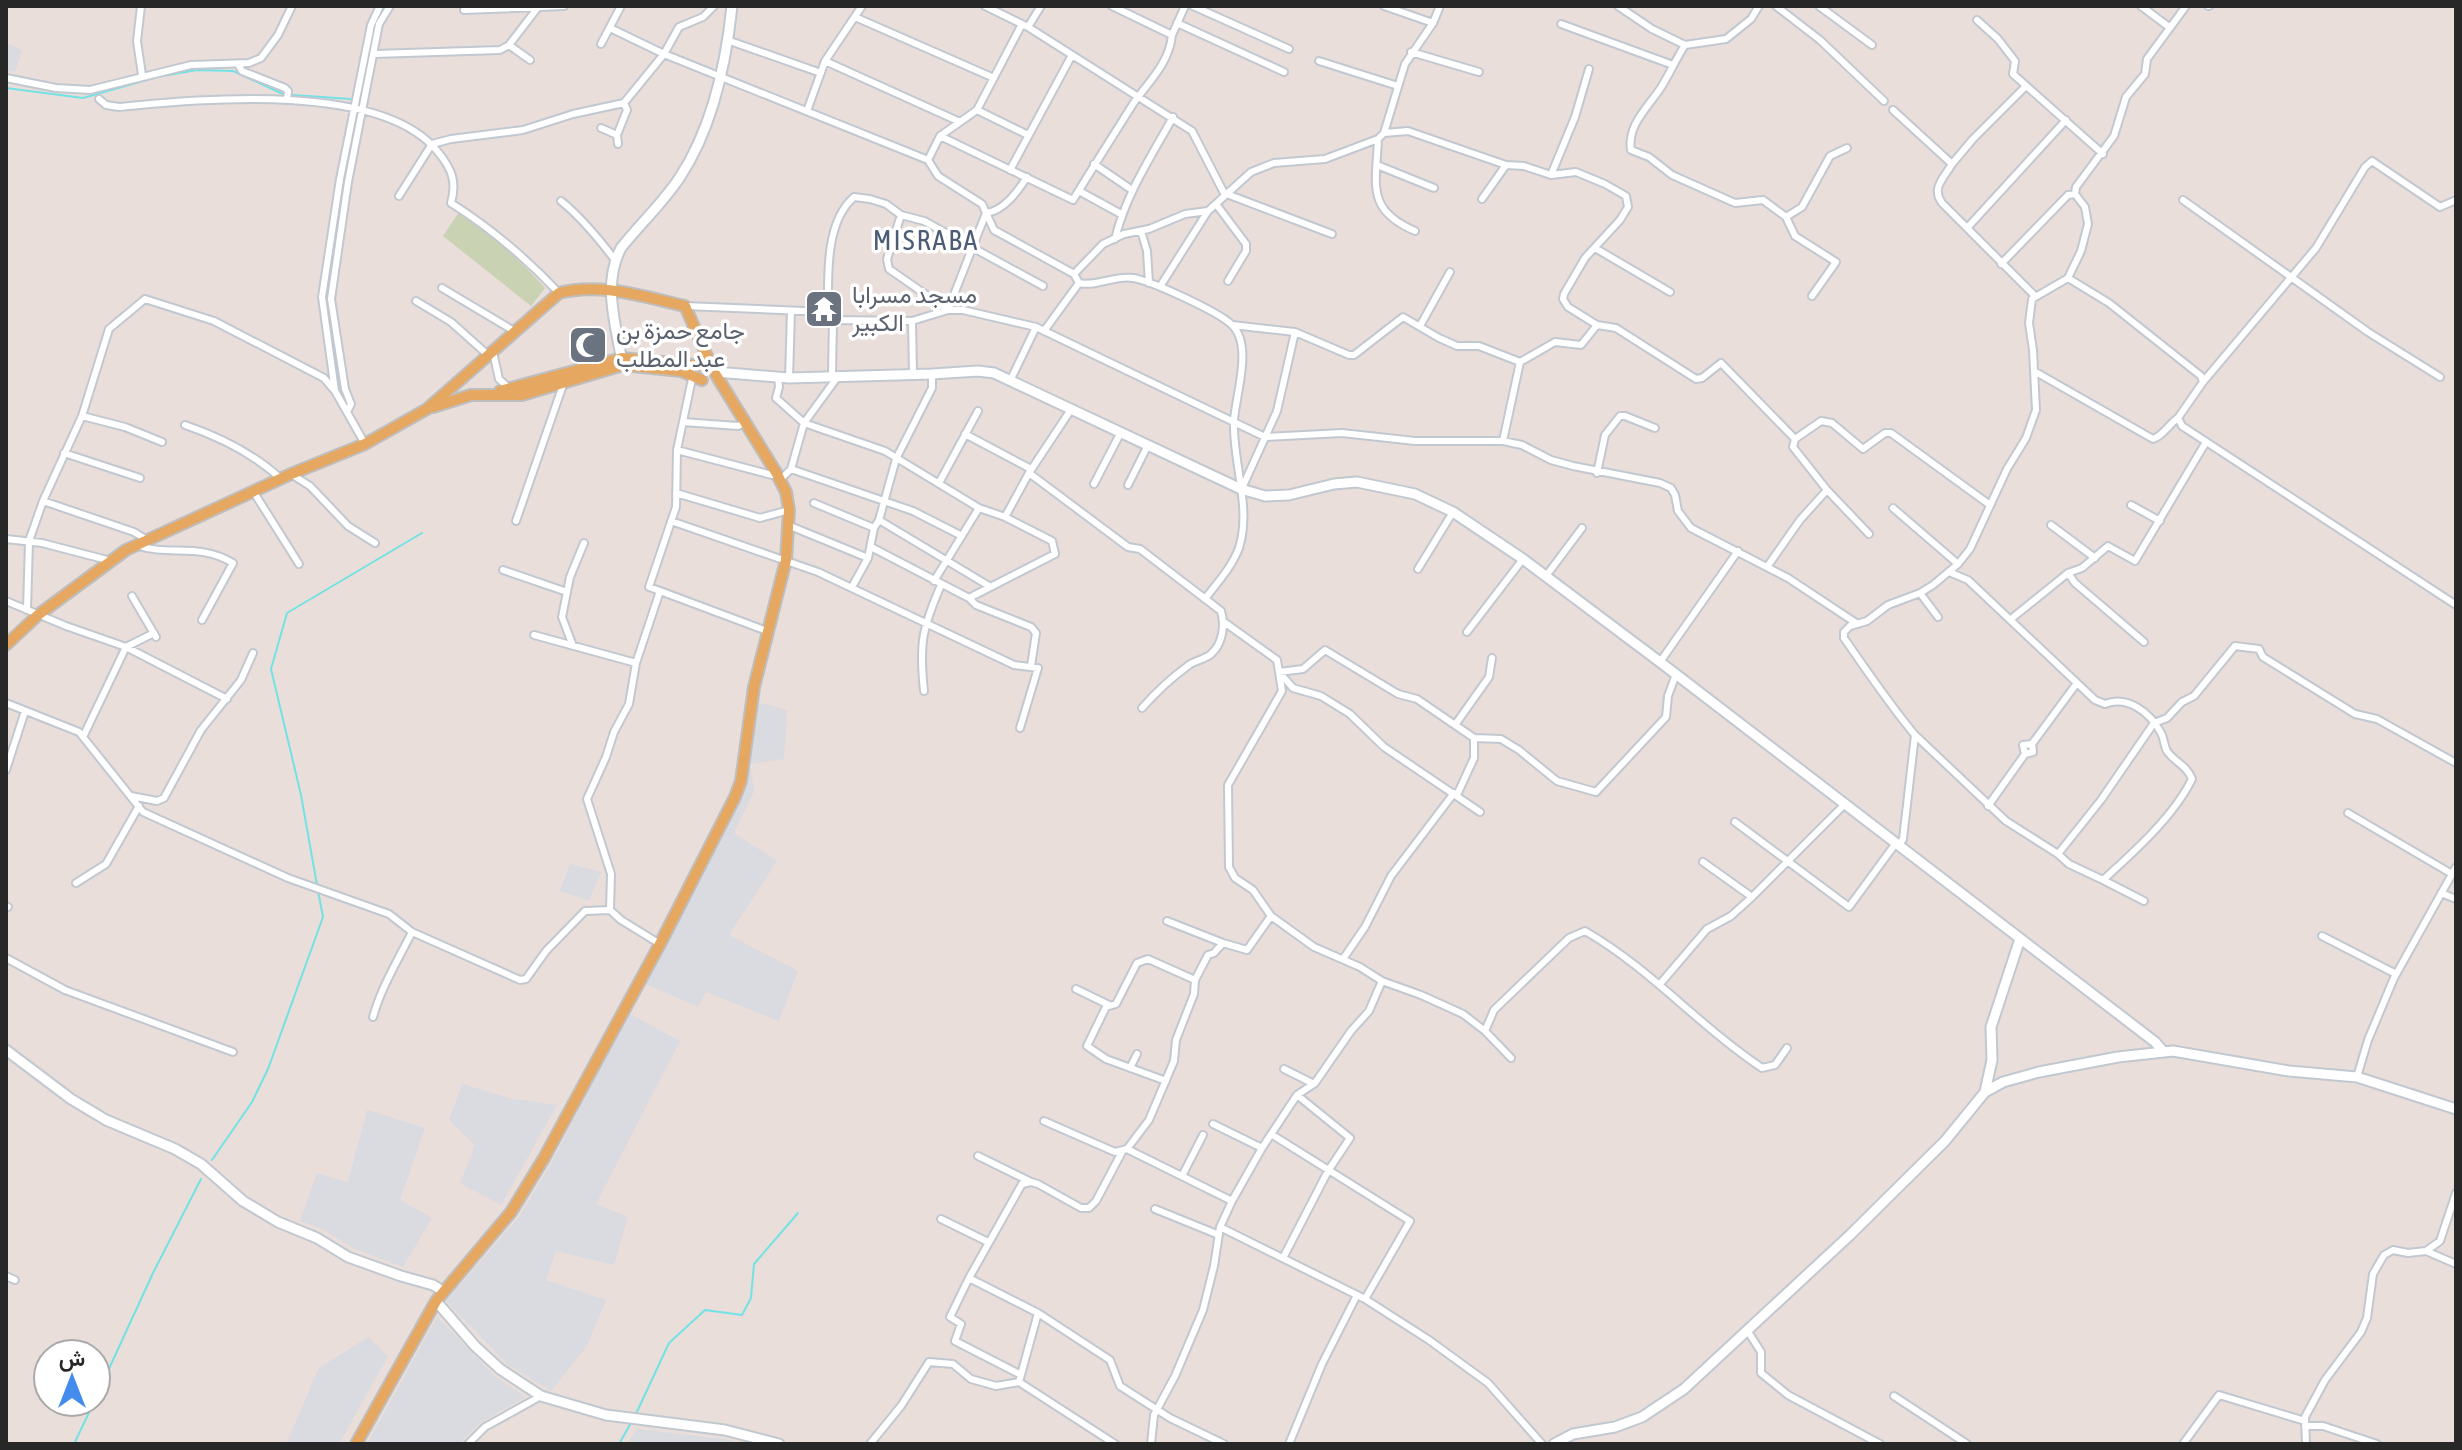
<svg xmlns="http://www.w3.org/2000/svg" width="2462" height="1450" viewBox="0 0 2462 1450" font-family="'Asap Condensed',Vazirmatn,sans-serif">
  <rect width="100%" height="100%" fill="#e9ded9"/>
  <path fill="#dadae1" d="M6,43l16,7 -7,22 -9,-2z
    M756,702l31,8 -3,49 -34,5 4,27 -20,42 43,28 -48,74 69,36 -19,50 -73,-29 -8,15 -54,-24 98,-192z
    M570,864l31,8 -12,29 -29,-10z
    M628,1013l52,28 -84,163 32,13 -14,48 -58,-14 -10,29 60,20 -19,46 -36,45 -45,-28 -60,-62 73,-84 33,-55z
    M462,1084l51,15 44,6 -56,100 -41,-22 15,-38 -26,-25z
    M367,1110l58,18 -25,72 32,18 -29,49 -50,-19 -31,-19 -22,-8 17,-48 31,9z
    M437,1317l58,59 30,21 -44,25 -22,22h-92z
    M368,1337l20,19 -49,88h-53l33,-76z
    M637,1429l87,10 21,5h-118z"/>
  <path fill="#c9d2b2" d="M459,212c32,22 60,47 86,76l-14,18 -88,-70z"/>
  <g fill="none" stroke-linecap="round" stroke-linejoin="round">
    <path stroke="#72e2e5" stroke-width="2" d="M371,49l5,-26 9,-17
      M6,88l77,10 74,-21 40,-7 36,1 50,23
      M293,95l58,4
      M345,398l-19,-96 26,-154
      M317,885l-16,-90 -30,-126 16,-56 135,-80
      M212,1160l40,-58 16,-33 55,-152 -5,-26
      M96,1397l57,-124 48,-94
      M635,1416l34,-73 36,-33 37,5 9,-17 3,-34 44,-51
      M74,1444l20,-42
      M619,1444l13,-23"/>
    <g stroke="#c2c8d0" stroke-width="10">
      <path id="street" d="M141,6l-4,35 5,34
        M985,6l43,21 164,104 32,62 108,41
        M1112,6l60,29 13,-29
        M1193,6l96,43
        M1384,6l49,17
        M1618,6l34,23 33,16
        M1759,6l-8,13 -25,20 -41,6c-9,14 -16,30 -25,44 -13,19 -33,37 -29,61l18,7 23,18 63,28 28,-3 23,17 9,19 41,26 -24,34
        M1776,6l44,34 64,61
        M1819,6l53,39
        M2141,6l28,21
        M2208,6h1
        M464,10l100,-4
        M855,17l139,61
        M1977,20l21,19 17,22 -2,13 90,80
        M1177,23l107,49
        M1561,24l112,41
        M1028,27l13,-21
        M610,28l54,26 264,106 10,16 44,28 12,26 80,44 5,9c18,4 36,-8 54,-5 19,3 86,34 99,47 21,20 4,69 2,95 -2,42 18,86 5,128 -7,19 -22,35 -34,51
        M727,40l94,33
        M601,44l20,-38
        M509,45l21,15
        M1411,52l68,20
        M374,54l126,-4 9,-5 30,-39
        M825,61l135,61
        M1319,61l79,25
        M238,64l4,7 43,17 3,3 -1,9
        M6,78l50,10 34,2 101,-25 58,-2 12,-5 17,-23 14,-29
        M99,99l7,6 13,2c82,-8 263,-26 319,45 14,17 19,30 13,51 41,26 75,55 108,90
        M977,110l51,25
        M1893,110l59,54c-8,14 -21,24 -10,39l93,93
        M807,111l18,-50 37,-55
        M601,128l16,7
        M1384,133l24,-2 98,34 18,1 27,9 25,-3 29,12 21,12 2,11 -8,13 -35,38 -21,36 -1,5 5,8 29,18 19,3 80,51 6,-1 19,-15 74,76 26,-18 11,2 31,26 22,-16h6l99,72
        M940,136l133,64c20,-33 40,-64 60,-96 16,-23 36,-40 39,-69
        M1378,139c-2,46 -12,71 37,92
        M618,144l-1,-9 10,-25 -3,-7
        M928,160l12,-24 37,-26 45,-86
        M1094,164l38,26
        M1952,164l21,-25 53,-53
        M1377,165l57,23
        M1010,170l62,-115
        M1551,175l24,-58 14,-48
        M1079,191l42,23
        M399,196l33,-52 19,-5 72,-9 50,-16 51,-11 40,-49 15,-27 24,-10 11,-11
        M1482,199l24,-34
        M2183,200l185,132 72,45
        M561,201c20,16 38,38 54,59
        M1216,204l30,40v7l-18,30
        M901,215l-14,44 2,10 59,41 38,-97c18,-2 32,-22 41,-36
        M1786,217l16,-10 28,-51 17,-8
        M1968,227l98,-107
        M1141,231l6,20 2,32
        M1115,239c11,-45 36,-82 58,-122
        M1595,248l75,44
        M2001,264l67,-69 7,-1
        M1074,274l29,-30 21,-10 25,-5 36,-15 23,-3 43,-39 23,-9 51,-4 53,-20 6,-6 21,-69 28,-41 7,-17
        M2068,278l41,25 92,73 2,6 -25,36 4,8 274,179
        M1161,285l47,-74
        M442,288l72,43
        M416,301l35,21 38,34
        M685,306l143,6 5,8 79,1 36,-11h15l73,17 229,110 77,-4 73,8h88l19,4 29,15 22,6 87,17 11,5 4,7 3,16 13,17 97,50 68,45
        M828,312c0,-36 -3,-90 26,-115l16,2 16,5 15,11 23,6 119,65
        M912,321l1,53
        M1232,325l63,7 54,23h5l49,-38 36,21 18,8h22l41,16 35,-20 26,3 16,-20
        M1420,326l30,-54
        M1044,331l35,-48
        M493,352l6,27 11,10
        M2034,371l119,68c10,-3 16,-15 25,-21
        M832,375l1,-55
        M778,377l1,10 -3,11 28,25 81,28 94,57 26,9 47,24 3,13 -86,44 -98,-51
        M789,378l2,-67
        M1011,379l25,-52
        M2203,382l113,-134 49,-81 7,-6 68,46 16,-7
        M335,391l-13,-94 18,-118 31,-154 9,-19
        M347,412l4,-8 -6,-15 -14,-90 17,-117 31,-158 11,-18
        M82,416l43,11 37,15
        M683,422l55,4 8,-4
        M185,425c35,12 68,28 96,54
        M965,434l66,35
        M1795,439l-2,8 34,43 42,44
        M1503,441l17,-79
        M677,450l95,25 5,-1
        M64,453l76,25
        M791,469l122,42 49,25
        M1029,473l99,74 12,2 81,62c4,13 2,32 -9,42 -5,6 -16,7 -23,12 -18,13 -32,26 -47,43
        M1597,473l8,-38 15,-19h5l30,12
        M291,474l19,12 38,40 27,17
        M780,480l11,-11 13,-46 35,-48
        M939,483l39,-72
        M1094,484l27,-52
        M1128,485l20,-40
        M1243,486l34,-75 18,-79
        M253,491l46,73
        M676,493l84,25 29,-8
        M43,501l91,31 13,8
        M814,503l60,25
        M2131,505l29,16
        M1893,508l65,56
        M1005,517l24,-44 43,-65
        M879,520l110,66
        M516,521l48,-139
        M671,521l147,51 196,93 24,3 -18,60
        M2051,525l44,33
        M790,526l78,32
        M6,539l36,4 69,18
        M136,545c34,12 62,-3 97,18l-31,57
        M1767,567l33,-47 27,-30
        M1418,569l35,-57
        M503,570l64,22
        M2068,573l7,10 69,59
        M1546,576l36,-48
        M934,581l45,-73
        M852,587l16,-29 6,-30 5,-8 17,-61 36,-71v-14
        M660,591l-11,-4 27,-80 1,-57 16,-76
        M1920,593l18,24
        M132,596l24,41
        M969,598l7,7 55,22 5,6 -5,33
        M6,601l60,25 60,21 101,52
        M27,610l2,-69 14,-40 39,-85 27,-87 36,-30 69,22 110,57 11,13 30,53
        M2011,619l57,-46 14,-5 26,-22 27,15 71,-119
        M1224,622l53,38 5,31 -54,94 1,82 6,11 18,12 18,26 43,31 46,20 22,14 39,14 42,19 22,17 26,27
        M1467,632l56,-73
        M534,635l102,28
        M573,646l-11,-29 8,-40 14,-34
        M1660,662l78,-111
        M924,691c-5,-47 -2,-62 17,-106
        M6,703l73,29 64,80 145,66 101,36 23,18 108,48 6,-1 20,-28 39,-40 25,-1 11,10 39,24
        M1455,725l34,-48 3,-19
        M1915,735l91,86 52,33 11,10 34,16c31,-28 71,-64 89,-101 -5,-14 -18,-17 -25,-28 -3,-5 -3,-13 -6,-18 -11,-21 -34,-38 -56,-29l-10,-4 -127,-120 -19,-8
        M83,737l43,-90 28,-14
        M2032,744l45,-61
        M6,770l19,-59
        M1457,795l17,-37v-20
        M131,796l26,5 7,-3 37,-68 40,-50 12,-27
        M1988,806l37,-52 8,-2 -1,-8 -9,1 2,9
        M1480,812l-96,-65 -34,-33 -29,-18 -28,-8 -14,-16 24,-3 22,-19 73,44 19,5 57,39 27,1 18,11 38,31 39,11 70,-75 2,-21 8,-22
        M2348,813l104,61
        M1735,822l114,85 47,-64
        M1899,846l4,-7 12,-104c-26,-31 -48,-64 -71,-97v-6l6,-6 17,-5 21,-16 32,-12 13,-8 25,-21 12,-15 37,-80 19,-31 10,-28 -3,-60 -4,-27 3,-24 36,-21 13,-27 7,-27 -3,-17 -10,-13 1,-7 38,-51 12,-39 19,-23 2,-15 39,-53
        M2058,854l43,-54 53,-77 13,-5 15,-16 12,-6 41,-50 24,3 4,8 92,57 22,5 79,44
        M1703,862l49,35
        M2103,880l41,21
        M76,883l30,-19 33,-58
        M2441,893l15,6
        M6,906l2,1
        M610,910l1,-36 -24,-75 19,-42 8,-25 15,-28 7,-41 24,-72 107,40
        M1167,921l56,22
        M2322,936l74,38
        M6,958l59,32 168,62
        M1343,959l22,-32 26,-51 63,-83
        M1660,984l47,-55 24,-13 21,-19 94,-94
        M1076,989l33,16
        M373,1017c8,-29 25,-57 39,-85
        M1485,1031l9,-21 75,-72 16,-7c66,38 114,95 177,137l13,-3 12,-17
        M1130,1068l7,-14
        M1284,1069l30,15
        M2357,1077l11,-37 26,-62 62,-111
        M1166,1081l-60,-22 -19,-13 19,-39 10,-3 21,-41 11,-4 47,21
        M1044,1121l71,31 12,-3 22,-29 25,-59 2,-21 18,-46 1,-14 13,-25 6,-2 9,-10 24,7 24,-34
        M1213,1124l49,24
        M1271,1134l139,87 -45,78
        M1127,1149l105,52
        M978,1156l53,26
        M1182,1176l21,-41
        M1155,1209l64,26
        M941,1219l47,23
        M1220,1227l145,72 64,41 59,43 54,61
        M2426,1251l30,13
        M1283,1258l45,-87 22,-33 -53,-43
        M6,1276l9,4
        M969,1278l-19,39 11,7 -6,17 66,34
        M1038,1313l72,47 10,26 50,32 54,26
        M1747,1330l14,22v21l27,22 92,49
        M1894,1396l73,48
        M2305,1426h18l54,18
        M468,1444l17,-17 56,-31
        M870,1444l31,-38 28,-44 24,2 18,15 25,7 23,-4
        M1115,1444l-96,-62 19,-69 -69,-35 53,-94 9,-2 7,2 43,24h8l7,-7 26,-49
        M1151,1444l3,-29 21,-39 28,-66 11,-44 6,-39 12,-26 30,-53 35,-53 18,-12 36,-52 18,-20 13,-30
        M1289,1444l33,-80 35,-69
        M2183,1444l36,-49 86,26
        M2306,1444l-1,-27 20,-37 36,-48 6,-14 6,-44 11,-19 9,-5 15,3 18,-2 14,-10 16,-48"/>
    </g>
    <g stroke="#c2c8d0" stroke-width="13">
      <path id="secondary" d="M622,362c-6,-37 -20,-78 -1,-114 19,-24 42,-45 59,-71 33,-50 46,-113 52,-171
        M716,372l73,6 143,-4 46,-3 16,2 247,116 24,7 24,-1 45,-11 23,-2 58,12 38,18 70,47 137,103 495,380 8,9
        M6,1050l65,49 35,21 69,29 26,15 42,37 35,21 39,16 31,19 53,19 32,9 10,6
        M1985,1092l7,-32 -1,-33 29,-88
        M436,1301l39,45 25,23 41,27 65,19 119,15 54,14
        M1554,1444l19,-10 42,-7 27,-10 42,-28 166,-154 95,-94 40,-49 18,-10 36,-10 79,-15 55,-6 116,20 68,6 99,32"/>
    </g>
    <g stroke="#bebebe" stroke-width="14">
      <path id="primary" d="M500,391l122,-33 81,8
        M433,407l38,-12h51l101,-30 58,6 21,9
        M6,645l32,-30 88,-65 165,-76 74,-30 62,-35 132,-116c40,-11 86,4 126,13l26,59
        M356,1444l80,-143 75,-89 33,-54 116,-214 75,-147 6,-16 13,-94 32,-127 3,-50 -3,-18 -9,-18 -61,-99"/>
    </g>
    <use href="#street" stroke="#fff" stroke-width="6"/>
    <use href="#secondary" stroke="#fff" stroke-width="9"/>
    <use href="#primary" stroke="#e6a761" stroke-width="10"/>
  </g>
  <defs>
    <g id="temple-square" transform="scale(2)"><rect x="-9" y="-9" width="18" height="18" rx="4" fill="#6b7280" stroke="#fff"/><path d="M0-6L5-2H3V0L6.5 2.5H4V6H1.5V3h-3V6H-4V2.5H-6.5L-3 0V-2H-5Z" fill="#fff"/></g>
    <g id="mosque-square" transform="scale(2)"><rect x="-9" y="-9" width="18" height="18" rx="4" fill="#6b7280" stroke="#fff"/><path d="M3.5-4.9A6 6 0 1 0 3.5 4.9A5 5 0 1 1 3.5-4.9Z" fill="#fff"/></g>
  </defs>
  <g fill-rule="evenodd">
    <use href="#temple-square" x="824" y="309"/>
    <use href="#mosque-square" x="588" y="345"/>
  </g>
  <g text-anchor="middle" stroke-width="7" stroke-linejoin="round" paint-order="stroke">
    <g font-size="24" fill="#5b616d" stroke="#fff" text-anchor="start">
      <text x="852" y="303">مسجد مسرابا<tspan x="852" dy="28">الكبير</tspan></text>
      <text x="616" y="339">جامع حمزة بن<tspan x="616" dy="28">عبد المطلب</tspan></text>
    </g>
    <g font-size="28" letter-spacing="2" fill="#4b5c74" stroke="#fff">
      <text x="926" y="250">MISRABA</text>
    </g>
  </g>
  <rect width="2462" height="1450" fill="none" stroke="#272727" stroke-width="16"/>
  <g transform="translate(72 1378)"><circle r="38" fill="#ffffff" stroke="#a9a9a9" stroke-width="2"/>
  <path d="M0-6L14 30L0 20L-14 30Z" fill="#438bed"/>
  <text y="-12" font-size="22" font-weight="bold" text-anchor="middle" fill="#272727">ش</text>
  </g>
</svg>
